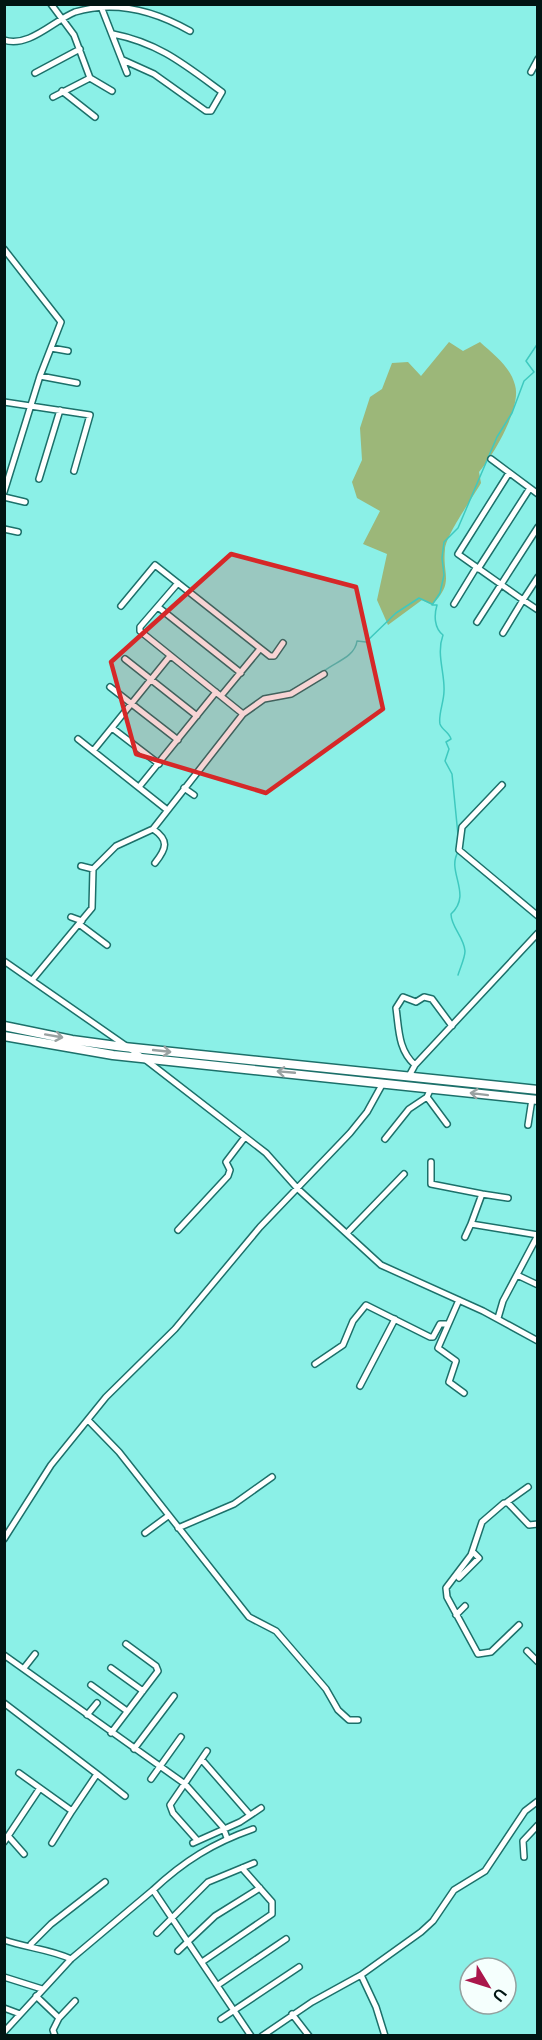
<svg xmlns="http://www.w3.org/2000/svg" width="542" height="2040" viewBox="0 0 542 2040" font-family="Raleway,sans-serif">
  <rect width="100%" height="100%" fill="#8bf0e7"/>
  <path fill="#9cb779" d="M449,342l14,9 17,-9c14,13 30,24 35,43 7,22 -22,71 -36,87l2,11c-8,14 -35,52 -36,66 -3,27 10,32 -13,56l-10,-5 -34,25 -11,-25 10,-46 -24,-10 17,-33 -23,-13 -5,-16 10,-22 -2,-32 10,-31 12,-8 10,-26 16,-1 13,14z"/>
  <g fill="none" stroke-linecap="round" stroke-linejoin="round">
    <path stroke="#3ec9bf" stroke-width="1.5" d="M324,671c11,-9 31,-14 33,-30l9,1 30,-29 23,-15 13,6
      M290,691l14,-8
      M458,835l-6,-61 -7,-13 4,-12 -3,-7 5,-3c-2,-7 -9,-9 -11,-15 -2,-9 4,-22 4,-33 1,-18 -8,-37 -1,-56 -9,-7 -9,-20 -6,-30h-5l8,-12 4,-18 -2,-17 2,-16 14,-14 39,-91 15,-24 12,-32 10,-9 -8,-11 12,-18
      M458,975c2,-7 7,-17 7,-24 -1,-14 -14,-24 -14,-37 22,-20 -5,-42 7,-62"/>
    <g stroke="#1c706a" stroke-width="8">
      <path id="minor" d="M51,4l23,31 16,43 -37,19
        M100,4l27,69
        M113,34c46,9 72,31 109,58l-11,19h-5l-52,-37 -31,-14
        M4,40c25,8 49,-19 71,-28 40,-12 80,-1 115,19
        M531,72l7,-13
        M35,73l45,-24
        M90,78l22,13
        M62,91l33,26
        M4,249l57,73 -21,54 -36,116
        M51,348l17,3
        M40,376l37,7
        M4,402l86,13 -16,56
        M491,459l47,35
        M509,473l-51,81 65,46 15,-23
        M39,479l21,-69
        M4,497l21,5
        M4,529l14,3
        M478,569l52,-81
        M454,604l22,-36
        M121,606l34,-41 115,91h4l9,-13
        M158,607l83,66
        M477,622l61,-95
        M503,633l20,-33 15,10
        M125,659l72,57
        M110,687l68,53
        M221,696l38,-46
        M243,714l21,-15 27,-5 33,-20
        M112,728l47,36
        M78,739l88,70
        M93,751l77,-95
        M502,785l-40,42 -3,23 79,66
        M139,787l77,-95
        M184,788l10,7
        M153,829c16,11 14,19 2,34
        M81,866l12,3
        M71,917l11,4
        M79,924l28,21
        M4,961l138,96 124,96 32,36 83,76 102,46 55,30
        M33,979l59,-71 1,-39 23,-23 37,-17 90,-115 -103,-83v-4l38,-44
        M415,1065c-17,-15 -16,-36 -19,-57l7,-11 13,5 8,-5 8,2 20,27
        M409,1076l6,-11 123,-132
        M427,1097l20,27
        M528,1125l4,-26
        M385,1139l24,-30 18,-12 4,-9
        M431,1162v22l51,10 -11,30 67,11
        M482,1194l26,4
        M178,1230l50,-54 2,-6 -4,-8 19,-25
        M347,1233l57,-59
        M465,1237l6,-13
        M517,1275l21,10
        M459,1300l-21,48 18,13 -7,21 15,11
        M498,1318l5,-17 35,-66
        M315,1364l28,-19 10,-24 13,-16 64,32h3l7,-13h7
        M360,1386l35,-67
        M88,1420l31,32 130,165 27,14 50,58 12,21 11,10h9
        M507,1502l21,-15
        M178,1528l56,-24 38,-27
        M145,1533l23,-17
        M4,1539l47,-74 55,-68 69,-68 85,-102 90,-94 17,-21 16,-29
        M459,1578l20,-20 -6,-6
        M456,1615l9,-9
        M519,1625l-28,27 -13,2 -31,-57 -1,-9 25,-33 11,-33 22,-19h4l21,22 9,-1
        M527,1651l11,11
        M4,1655l181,129 38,43 4,11
        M24,1668l11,-14
        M111,1668l32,23
        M91,1685l36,26
        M4,1703l93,71 -25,37 -53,-38
        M87,1715l10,-12
        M111,1733l47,-62 -2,-5 -30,-22
        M134,1749l40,-53
        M202,1760l48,55
        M97,1774l28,22
        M151,1779l30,-42
        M9,1837l15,17
        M197,1840l-24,-27 -3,-8 37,-54
        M4,1842l36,-54
        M52,1843l20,-32
        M193,1843l47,-21 21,-14
        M524,1857l-1,-16 15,-16
        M153,1890c31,-29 60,-47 100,-61
        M157,1933l51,-51 46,-19
        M4,1940c23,8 45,9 67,19
        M31,1944l20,-20 54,-42
        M178,1951l37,-35 45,-28
        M202,1962l70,-48v-12l-30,-34
        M361,1975l15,32 9,29
        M4,1977l38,12
        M218,1985l68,-46
        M36,1996l23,22 16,-17
        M4,2008l16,6
        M292,2014l17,22
        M221,2019l78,-52
        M4,2032l67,-73 82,-69 98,146
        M55,2036l-2,-6 6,-12
        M262,2036l50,-34 49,-27 60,-43 12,-11 21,-31 31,-19 40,-60 13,-10"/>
    </g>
    <g stroke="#1c706a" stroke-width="11">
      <path id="highway" d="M4,1026l68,14 52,7 414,43
        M4,1036l109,19 425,45"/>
    </g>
    <use href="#minor" stroke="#fff" stroke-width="5"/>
    <use href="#highway" stroke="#fff" stroke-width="8"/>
  </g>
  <defs><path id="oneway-shaft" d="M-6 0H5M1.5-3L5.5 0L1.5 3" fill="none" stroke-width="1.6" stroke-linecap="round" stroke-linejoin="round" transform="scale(1.5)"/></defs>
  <g stroke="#99a1a1">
    <use href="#oneway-shaft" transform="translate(54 1036) rotate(10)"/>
    <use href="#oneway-shaft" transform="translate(162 1051) rotate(6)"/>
    <use href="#oneway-shaft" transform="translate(286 1072) rotate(-175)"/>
    <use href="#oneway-shaft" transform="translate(479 1094) rotate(-173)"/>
  </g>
  <path fill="#d62828" fill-opacity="0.2" stroke="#d62828" stroke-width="4.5" stroke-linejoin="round" d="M231,554l125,33 27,122 -117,84 -130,-39 -25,-92z"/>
  <rect width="542" height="2040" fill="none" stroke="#011513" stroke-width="12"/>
  <g transform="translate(488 1986) rotate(128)"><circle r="28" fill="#f5fffd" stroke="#93a19f" stroke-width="1.5"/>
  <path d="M0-4.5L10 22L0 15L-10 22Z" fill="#aa174b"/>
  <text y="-9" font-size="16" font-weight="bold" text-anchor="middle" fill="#011513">U</text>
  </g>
</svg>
